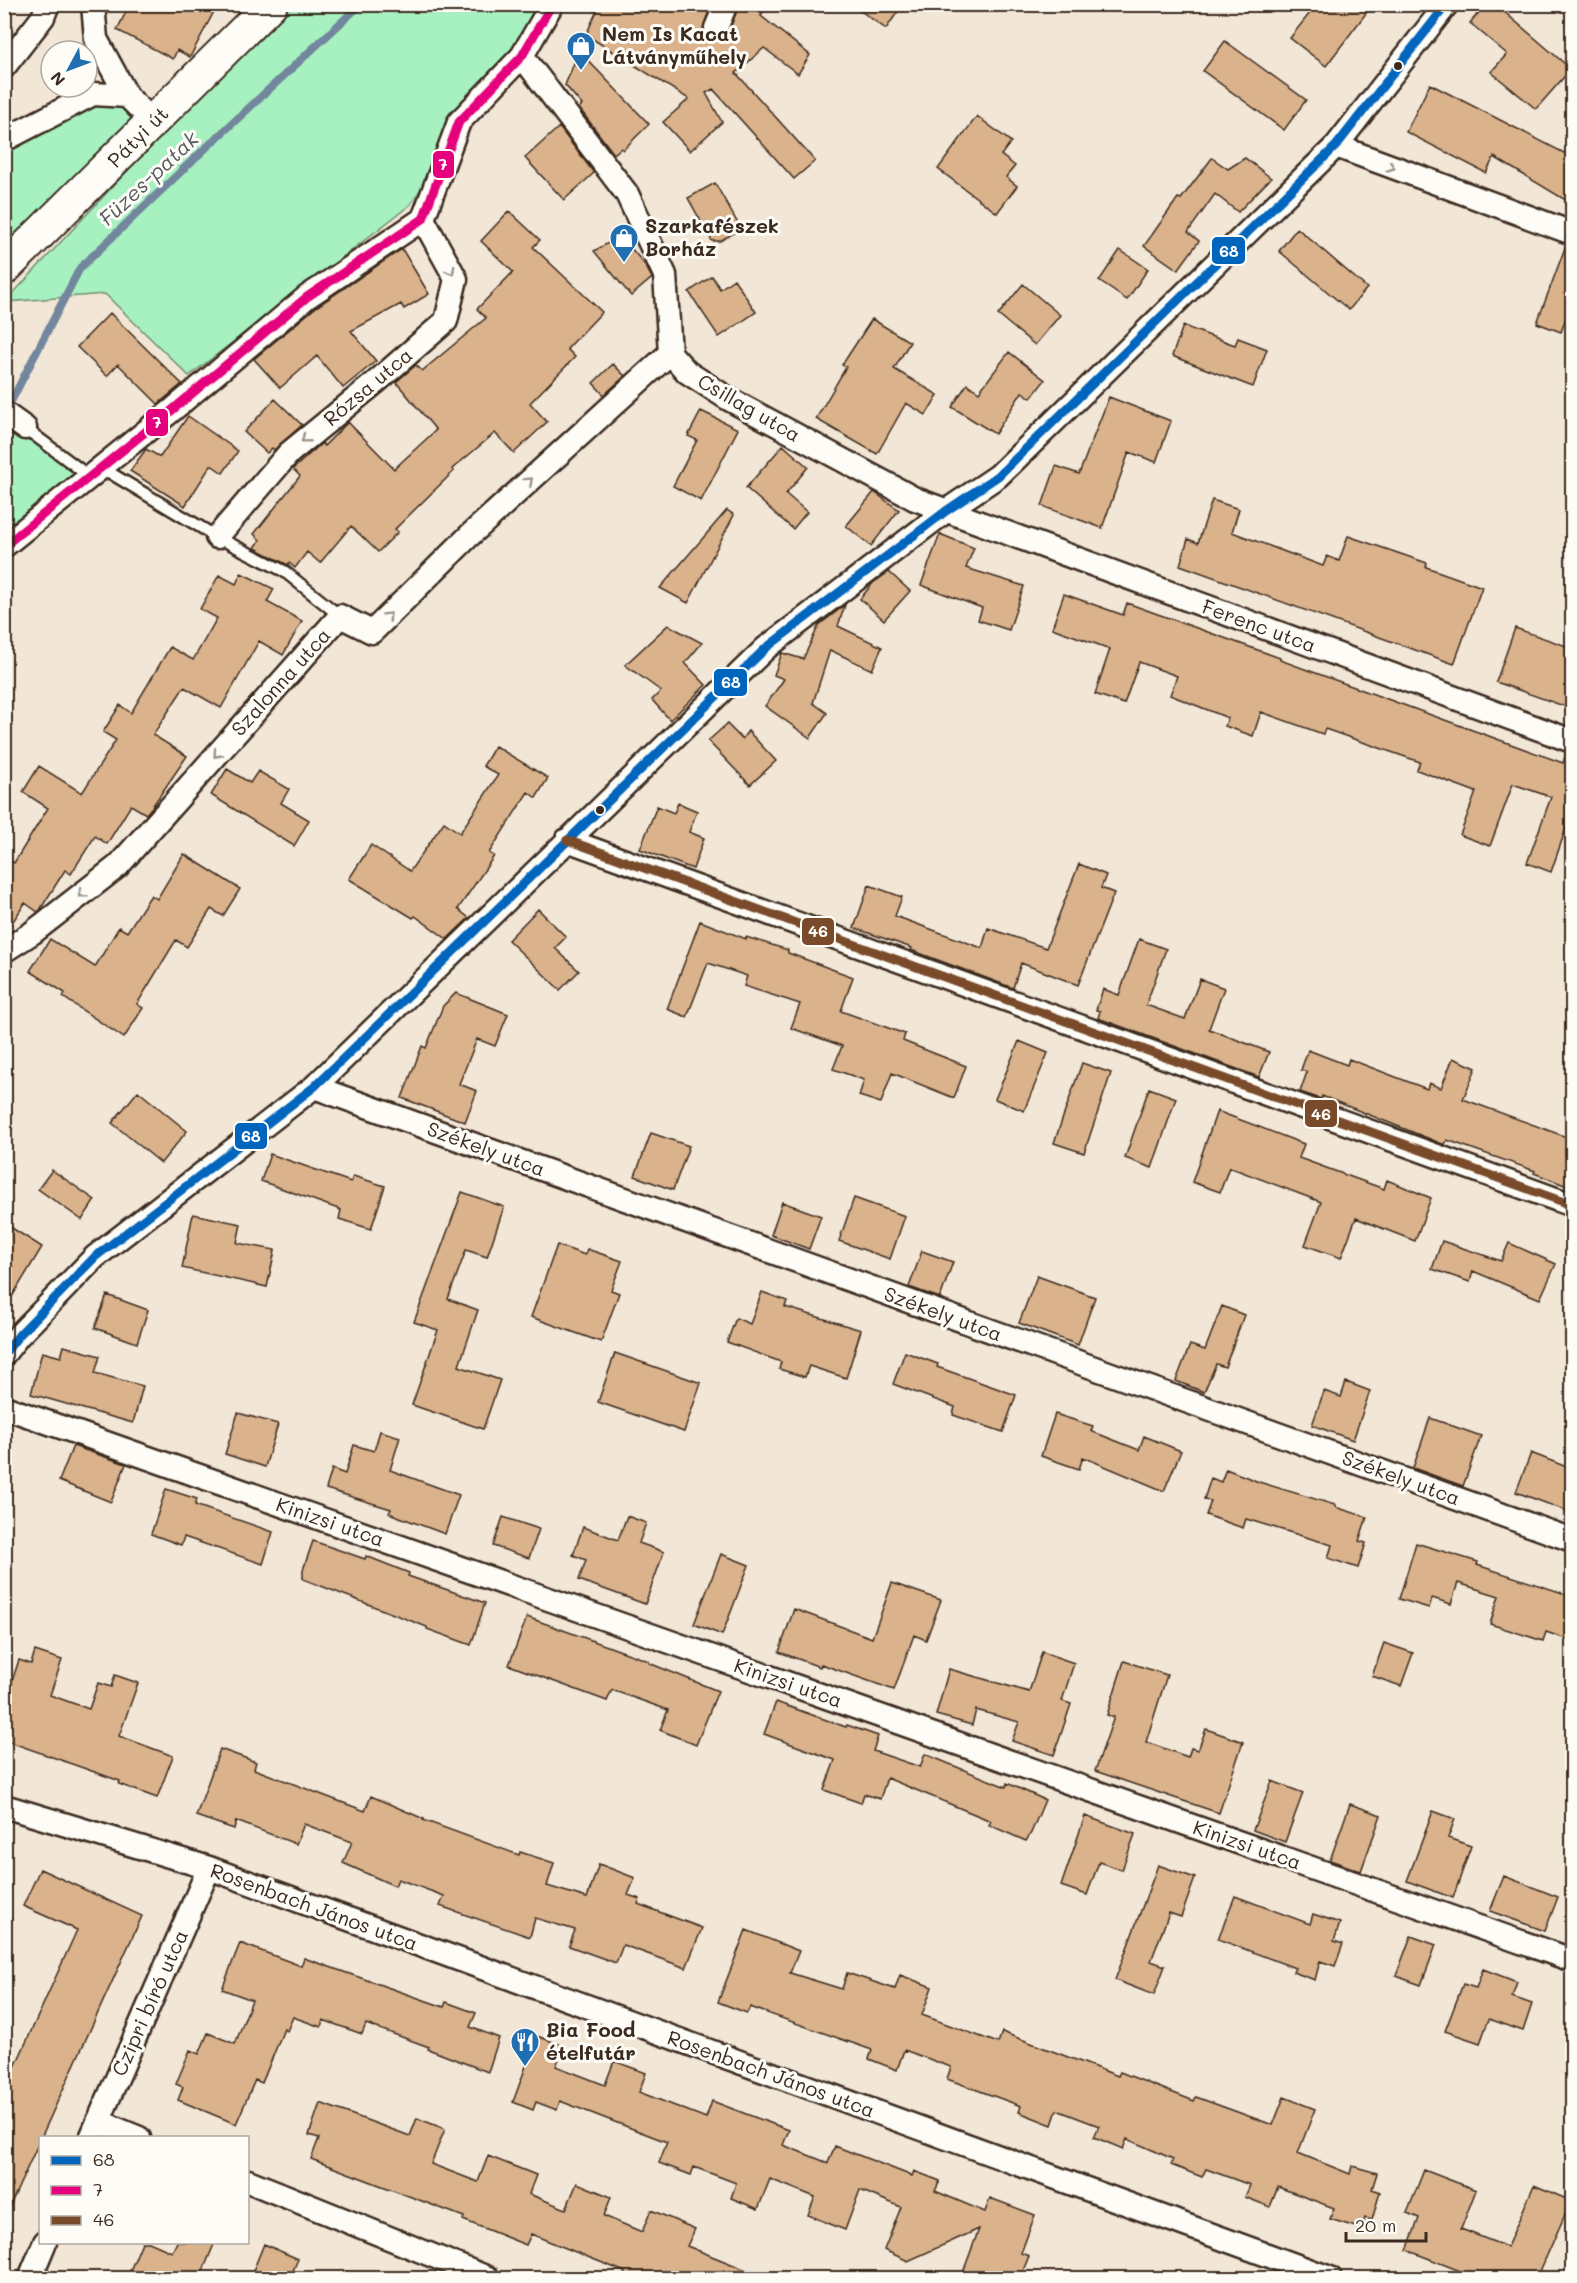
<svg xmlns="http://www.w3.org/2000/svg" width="1577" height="2283" viewBox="0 0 1577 2283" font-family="Mali,sans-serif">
  <rect width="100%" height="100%" fill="#f2e6d7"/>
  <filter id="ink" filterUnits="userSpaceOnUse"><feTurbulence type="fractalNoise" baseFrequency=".0167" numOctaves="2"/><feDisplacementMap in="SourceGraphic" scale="12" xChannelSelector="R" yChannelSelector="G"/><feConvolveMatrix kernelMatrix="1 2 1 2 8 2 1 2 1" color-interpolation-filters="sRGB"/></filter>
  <g filter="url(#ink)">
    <path fill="#a7f1c0" stroke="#718e6f" stroke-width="1.5" d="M282,5h266l-138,200 -221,171 -84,-82 -100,8z
      M93,94l34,2 26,26 -148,147v-129z
      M5,413l85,65 -85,68z"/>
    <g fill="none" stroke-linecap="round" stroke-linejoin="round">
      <path stroke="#72869d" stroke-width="8" d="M5,413l75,-145 114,-109 167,-155"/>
    </g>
    <path fill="#dab28b" stroke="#3b2a1e" stroke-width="1.5" d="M130,4h88l-28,53 -13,-7 -4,9 -56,-29z
      M600,4h111l-8,26 7,10 7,1 7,-2 4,-5 11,-30h28l-6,12 49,39 -12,19 -34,-26 -28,25 79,88 -21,18 -81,-90 -7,4 16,29 -32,29 -27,-29 26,-23 -103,-64z
      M851,4h52l-17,25z
      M1317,4h56l-47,62 -36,-28z
      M1486,4h9l76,65 -35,40 -45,-37 16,-18 -37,-31z
      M1225,41l81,59 -22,30 -81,-59z
      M579,51l70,73 -26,26 -2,-2 -7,6 -35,-46 3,-3 -17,-20z
      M1430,84l142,73v47l-78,-47 -8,16 -80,-41z
      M977,116l34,26 -10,13 14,11 -9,11 11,9 -20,27 -59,-44z
      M559,127l35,46 -30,27 -39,-42z
      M1212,158l16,11 17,-11 26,20 -33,34 -23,-18 -27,38 11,9 -21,29 -34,-24 34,-48 3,1z
      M715,183l26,46 -21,12h-8l-24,-43z
      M509,211l31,29 -7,7 69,65 -35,37 8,8 -45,46 17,19 -33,31 -19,-20 -43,36 2,2 -59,58 3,3 -20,20 -27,-26 -31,37 -13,-11 -12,16 -6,-5 -1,2 -33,-17 5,-8 -6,-6 46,-58 -7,-7 29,-26 2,3 24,-24 46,47 42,-39 -40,-48 20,-17 6,6 64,-53 -9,-9 36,-37 -32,-31z
      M1297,228l70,60 -18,22 -70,-59z
      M621,236l24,29 7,13 -21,18 -37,-45z
      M1566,245l6,1v55l-11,31 -24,-9z
      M402,249l27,45 -25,15 -3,-5 -50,27 25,30 -33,27 -26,-32 -37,32 -26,-29 61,-51z
      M1120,250l28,19 -21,31 -28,-19z
      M712,276l8,13 14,-10 22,33 -37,25 -30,-45z
      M1023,284l37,31 -25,30 -37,-30z
      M110,313l72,71 -24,20 -40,-40 -11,12 -30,-29z
      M872,319l38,23 -16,27 44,26 -12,20 -20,-12 -29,51 -61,-35 30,-52 -4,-2z
      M1183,326l52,19 3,-7 29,11 -14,38 -81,-31z
      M1009,352l36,28 -14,18 -9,-6 -27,42 -43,-27 15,-23 12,8z
      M613,364l12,12 -21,19 -11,-12z
      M1109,397l62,24 -15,41 -27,-10 -27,76 -60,-22 14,-40 23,8z
      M275,399l27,26 -28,25 -2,-2 -5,5 -23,-21z
      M701,411l37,18 -37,72 -28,-15 24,-46 -9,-4z
      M188,416l50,35 -15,22 -12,-8 -26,41 -55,-35 16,-22 14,8z
      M783,445l25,22 -22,27 21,18 -14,17 -47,-41z
      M874,492l25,18 -28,36 -25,-20z
      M1212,500l27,9 -7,23 91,34 4,-10 12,5 9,-25 79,27 -1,4 56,20 -28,77 -274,-99 8,-26 10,4z
      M727,510l7,5 -46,88 -28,-15z
      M940,534l34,14 -8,20 58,18 -15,44 -31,-10 4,-12 -61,-23z
      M889,572l21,19 -26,29 -24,-21 13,-16z
      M241,573l33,16 -7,13 35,19 -19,34 -24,-14 -38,67 -37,-21 -31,48 34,21 -35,51 -6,7 -15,-9 -24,39 -12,-8 -24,38 -6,-4 -25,40 -2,2 -13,-9 -21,32v-78l10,6 34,-55 -25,-16 16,-26 43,27 34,-53 -13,-8 17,-27 11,8 39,-66 23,13 24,-42 -17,-9 19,-34 17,9z
      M1064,594l59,21 4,-12 153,55v2l283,103 3,-10 6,1v57l-21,61 -24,-9 24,-66 -38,-13 -23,62 -30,-11 16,-43 -59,-22 3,-8 -95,-33 -2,5 -62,-22 -8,24 -28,-10 3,-8 -58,-23 7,-19 -38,-14 -15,42 -29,-10 15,-45 -58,-21z
      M845,605l-7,21 44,21 -10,23 -42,-20 -17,53 14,10 -17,25 -45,-32 19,-27 -10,-4 8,-22 21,6 16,-34z
      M668,625l34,18 -17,20 21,22 -36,35 -18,-20 9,-9 -36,-26z
      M1515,628l57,20v61l-76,-27z
      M727,724l15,15 6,-8 28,30 -26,24 -42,-44z
      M495,746l53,32 -12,20 -8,-6 -39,61 5,3 -36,53 11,9 -22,21 -32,-23 -2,2 -64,-39 22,-34 39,26 34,-49 16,11 38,-58 -15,-9z
      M227,769l23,14 8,-12 31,18 -8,14 28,17 -15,26 -83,-51z
      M678,803l19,8 -8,21 15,6 -11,31 -53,-20 17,-43 17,7z
      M184,854l56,35 -17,27 -12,-7 -24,38 -11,-7 -39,64 6,4 -19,30 -61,-41 2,-4 -35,-22 20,-32 45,28 24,-40 8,5 24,-37 6,4z
      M1079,864l27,11 -5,13 13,5 -36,92 -57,-22 -8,25 -102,-38 1,-2 -58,-20 15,-43 33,12 -7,19 87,32 6,-20 58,20z
      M538,909l28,28 -11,11 24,23 -19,19 -52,-50z
      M700,921l46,18v-2l42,13v3l65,24 -12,34 64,23 -2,7 63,25 -12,32 -62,-25 -11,30 -22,-7 5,-16 -31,-11 9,-23 -51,-18 9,-24 -56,-18 3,-10 -39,-13 -21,54 -20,-8z
      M1139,939l27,10 -20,56 39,14 15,-40 24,9 -15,41 60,23 -10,25 -161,-59 2,-7 -4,-1 7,-21 16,6z
      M456,993l52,21 -13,32 -18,-7 -18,45 18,7 -12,31 -63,-24 20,-52 4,2 17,-42z
      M1019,1041l29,12 -24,58 -29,-12z
      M1308,1050l39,15 2,-6 78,30 2,-6 12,5 12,-30 23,10 -13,31 109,40v32l-5,15 -33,-13 1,-2 -88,-31 -2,5 -123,-49 -1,3 -21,-7 7,-20 -6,-2z
      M1082,1063l29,10 -27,80 -30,-10z
      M1149,1088l27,10 -24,70 -27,-10z
      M138,1091l49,40 -26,32 -49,-40z
      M1217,1111l87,33 -5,14 85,31 3,-9 44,18 -16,43 -59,-23 -15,40 -36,-13 16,-43 -92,-35 -9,25 -28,-10z
      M651,1133l38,13 -16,44 -38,-14z
      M270,1154l81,28 2,-6 32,10 -14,43 -32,-10 2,-9 -80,-29z
      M52,1170l43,30 -13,20 -44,-31z
      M462,1192l42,15 -17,50 -21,-7 -18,49 30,11 -19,56 41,14 -17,49 -71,-24 26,-75 -24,-8z
      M854,1198l51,18 -15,43 -51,-18z
      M782,1202l39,14 -12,33 -38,-14z
      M193,1214l48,10 -4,19 38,7 -8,37 -85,-19z
      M4,1223l38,24 -38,63z
      M1442,1241l59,20 8,-18 47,21 -16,35 -67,-28 -3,11 -38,-13z
      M557,1245l28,10 2,-6 35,12 -11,29 8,3 -18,49 -70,-25z
      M922,1251l31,11 -13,36 -31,-11z
      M1037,1276l58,21 -17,48 -59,-22z
      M762,1292l25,9 -2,6 76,23 -15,48 -37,-12 -4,11 -26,-8 2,-7 -54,-20 9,-24 14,6z
      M107,1295l41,15 -11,33 -42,-15z
      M1222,1306l22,9 -19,52 -9,-3 -12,28 -28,-11 14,-36 15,5z
      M64,1346l36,10 -5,17 48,13 -10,37 -102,-29 11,-42 19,5z
      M905,1352l33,12 -1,3 79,28 -13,37 -50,-17 2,-8 -62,-23z
      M615,1353l86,30 -17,49 -86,-30z
      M1346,1382l24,9 -17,49 -41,-15 12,-34 17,6z
      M238,1413l40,11 -13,43 -40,-13z
      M1055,1414l38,12 -2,5 48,19 5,-14 37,15 -17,40 -81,-34 -4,12 -38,-13z
      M1430,1418l51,18 -18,50 -50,-18z
      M380,1431l20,6 -10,33 69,25 -14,39 -56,-21 2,-4 -65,-20 6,-20 13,5 9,-29 20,6z
      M73,1446l53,18 -15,38 -52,-21z
      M1531,1453l41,16v44l-56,-21z
      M1226,1469l33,13 76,23v2l32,10 -8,24 7,2 -8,25 -30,-10 4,-13 -86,-26 -3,9 -37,-13 5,-14 -7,-2 7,-21 10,4z
      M166,1489l31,10 -2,6 78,27 -10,32 -79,-27 -3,8 -30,-11z
      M627,1516l19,7 -7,20 25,9 -19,52 -66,-24 7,-20 -13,-5 10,-28 35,13z
      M503,1517l36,12 -10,29 -36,-12z
      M313,1541l52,18 1,-3 43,17 -1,3 77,27 -14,42 -44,-16v-2l-124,-48v-9z
      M1416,1543l62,19 -1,3 95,31v45l-26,-9 -3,9 -53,-17 9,-28 -41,-13 -7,21 -19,-6 -3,10 -30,-9z
      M721,1554l28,11 -27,70 -28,-11z
      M892,1583l49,17 -15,40 -12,-5 -20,55 -73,-26 -1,3 -41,-15 15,-43 78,29z
      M527,1617l122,44v2l69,28 -22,54 -36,-15 8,-20 -56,-20 -5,11 -98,-36z
      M1384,1643l29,10 -12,33 -29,-10z
      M35,1651l27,9 -12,35 39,14 9,-26 13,4 4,-12 23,8 -19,53 54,20 -16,42 -38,-14 1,-3 -116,-41v-55l6,2 9,-27 12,4z
      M1042,1652l32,11 -12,38 9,3 -17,51 -42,-14 7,-19 -43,-12 -4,15 -36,-10 13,-46 80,23z
      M1124,1661l43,14 -21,67 42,15 3,-9 7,2 8,-21 37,13 -24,71 -124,-42 19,-54 -7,-2z
      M776,1702l70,25 1,-2 31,11 -5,15 47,16 5,-13 81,33 1,-4 38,17 -14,33 -5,8 -37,-16 2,-4 -104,-43 -7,21 -16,-5 -3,9 -37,-13 11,-30 -71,-26z
      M220,1749l36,13 -2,7 111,42 6,-15 53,23 -1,1 96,35 1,-3 34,11 -7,23 40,12 12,-34 36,14 -7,17 12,4 -2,5 64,24 -16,40 -63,-23 -7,18 -47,-17 6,-16 -40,-12 -5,19 -90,-31 4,-10 -46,-17 -3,7 -52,-23 9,-21 -48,-18 -8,20 -60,-23 -2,8 -38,-13z
      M1272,1781l31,12 -18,49 -32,-12z
      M1350,1804l31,11 -20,56 -31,-11z
      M1433,1811l22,8 -7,19 23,8 -18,52 -46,-17z
      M1085,1816l50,18 -13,36 -23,-8 -12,33 -26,-9z
      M1158,1865l37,13 -14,39 -12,-4 -18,48 14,5 -11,29 -39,-15z
      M40,1869l102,47 -138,303v-128l73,-161 -54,-24z
      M1504,1876l54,21 -13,34 -55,-20z
      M1235,1896l75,28 3,-10 27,9 -6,18 9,3 -8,22 -15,-5 -5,19 -22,-8 2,-4 -77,-29z
      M746,1930l53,21 -9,22 52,16 5,-16 48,16 5,-14 32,12 -10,28 76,28 4,-11 116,44 2,-4 74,29 2,-4 77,28 11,-28 31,12 -17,44 52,21 2,-8 25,7 -5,16 8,3 -8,28 -7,-2 -3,11 -32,-10 4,-11 -56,-21 -8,20 -25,-10 5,-12 -44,-16 -4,8 -31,-12 2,-6 -46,-20 -4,10 -29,-12 5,-11 -42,-16 -5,15 -33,-13 2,-6 -74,-27 4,-12 -47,-17 -7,20 -28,-11 3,-9 -122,-43 -3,6 -29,-11z
      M1411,1936l25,9 -15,40 -25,-9z
      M240,1943l61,23 3,-8 140,49 2,-5 30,11 -6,14 29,11 -11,34 -60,-23 1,-2 -63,-23 -4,10 -39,-14 -2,7 -28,-10 -6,14 -3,-2 -22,54 -7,-3 -19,44 -58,-24 5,-13 -7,-3 14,-34 9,4 9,-21 27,11 17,-44 -30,-11z
      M1483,1969l34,13 -5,15 20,7 -9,27 -34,-12 -9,24 -35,-12 18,-47 13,4z
      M537,2036l27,10 -8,20 49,19 9,-24 32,12 -7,19 67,26 6,-17 42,16 35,13 -6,15 45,18 7,-17 77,30 2,-5 26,10 -5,10 50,21 5,-14 45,17 -14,38 8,3 -9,22h-59l18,-49 -71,32 -24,-11 17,-43 -41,-17 -15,40 -37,-15 7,-18 -45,-18 -12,30 -27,-11 5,-15 -42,-16 -3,8 -32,-12 8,-21 -107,-41 -3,9 -21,-8 -3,8 -20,-8z
      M320,2103l90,33 7,-18 28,11 -14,35 47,18 10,-26 48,19 -7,19 37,15 11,-26 34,14 -7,19 38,16 9,-22 44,19 -8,17 79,32h-143l2,-6 -94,-38 -5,11 -63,-25 1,-3 -153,-58 8,-21 -10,-3z
      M1424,2170l52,20 -15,39 46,18 27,-62 37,16 -34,77h-59l-71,-28 12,-32 -12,-5z
      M142,2242h7l23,10 5,-10h38l-15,36h-73z
      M264,2244l34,15 -8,19h-40z"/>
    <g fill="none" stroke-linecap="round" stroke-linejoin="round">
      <g stroke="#3b2a1e" stroke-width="15">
        <path id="lane" d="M25,428l65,49
          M102,468l115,69 67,34 56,45"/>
      </g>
      <g stroke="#3b2a1e" stroke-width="27">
        <path id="street" d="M93,4l3,35 31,57 26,26
          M716,28l10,-24
          M522,56l105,138 38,81 5,78 17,19 40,26 188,101 657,242
          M4,67l39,-50 5,-13
          M4,140l89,-46 34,2
          M1336,146l236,87
          M4,413l21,15
          M217,537l72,-84 87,-71 70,-61 10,-42 -33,-60
          M4,546l166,-134 137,-115 116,-78 36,-97 63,-66 30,-52
          M567,840l1005,365
          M4,951l28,-18 86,-67 222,-250 32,16 97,-96 201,-183
          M314,1087l1258,453
          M4,1354l15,-19 76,-78 219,-170 452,-439 180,-137 52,-35 338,-330 111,-142
          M4,1407l1568,553
          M4,1806l205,62 1121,410
          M98,2121l41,17
          M91,2138l118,-270
          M248,2181l240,97
          M30,2278l15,-36"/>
      </g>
      <g stroke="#3b2a1e" stroke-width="36">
        <path id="secondary" d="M4,269l267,-265"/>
      </g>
      <use href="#lane" stroke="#fdfcf7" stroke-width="10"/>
      <use href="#street" stroke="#fdfcf7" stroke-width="22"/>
      <use href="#secondary" stroke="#fdfcf7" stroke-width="32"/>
      <g stroke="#fdfcf7" stroke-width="14">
        <path id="bus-1" d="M4,1354l15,-19 76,-78 219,-170 452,-439 180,-137 52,-35 338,-330 111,-142"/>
      </g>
      <g stroke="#fdfcf7" stroke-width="14">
        <path id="bus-2" d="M4,546l166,-134 137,-115 116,-78 36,-97 63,-66 30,-52"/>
      </g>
      <g stroke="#fdfcf7" stroke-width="14">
        <path id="bus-3" d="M567,840l1005,365"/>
      </g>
      <use href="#bus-1" stroke="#0065bd" stroke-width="9"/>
      <use href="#bus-2" stroke="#e5007d" stroke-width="9"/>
      <use href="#bus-3" stroke="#7a4b2a" stroke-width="9"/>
    </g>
    <defs><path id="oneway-chevron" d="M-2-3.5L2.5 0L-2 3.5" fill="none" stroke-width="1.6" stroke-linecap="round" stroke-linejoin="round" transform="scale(1.5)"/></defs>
    <g stroke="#9c938a">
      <use href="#oneway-chevron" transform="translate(1391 167) rotate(20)"/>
      <use href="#oneway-chevron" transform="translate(451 271) rotate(62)"/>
      <use href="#oneway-chevron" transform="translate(305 439) rotate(141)"/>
      <use href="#oneway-chevron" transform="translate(529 481) rotate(-42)"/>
      <use href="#oneway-chevron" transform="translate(388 616) rotate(-45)"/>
      <use href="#oneway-chevron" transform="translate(217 754) rotate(132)"/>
      <use href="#oneway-chevron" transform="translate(82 894) rotate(142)"/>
    </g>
  </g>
  <defs>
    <g id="shop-pin" transform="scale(1.5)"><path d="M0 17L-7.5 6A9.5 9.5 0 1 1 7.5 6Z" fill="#1f6fb2" stroke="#fdfcf7"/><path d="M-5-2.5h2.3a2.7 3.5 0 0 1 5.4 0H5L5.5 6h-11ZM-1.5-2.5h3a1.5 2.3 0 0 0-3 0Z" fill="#fff"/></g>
    <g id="restaurant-pin" transform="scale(1.5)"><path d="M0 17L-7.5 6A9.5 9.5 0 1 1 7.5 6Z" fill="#1f6fb2" stroke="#fdfcf7"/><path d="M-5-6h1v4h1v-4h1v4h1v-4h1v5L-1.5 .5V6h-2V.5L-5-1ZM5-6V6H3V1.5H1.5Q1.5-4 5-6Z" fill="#fff"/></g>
  </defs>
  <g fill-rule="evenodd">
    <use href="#shop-pin" x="581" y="46"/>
    <use href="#shop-pin" x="624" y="238"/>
    <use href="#restaurant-pin" x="525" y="2042"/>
  </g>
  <g fill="#3b2a1e" stroke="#fdfcf7" stroke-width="2">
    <circle cx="1398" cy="66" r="5"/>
    <circle cx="600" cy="810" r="5"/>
  </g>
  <g text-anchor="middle" stroke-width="6" stroke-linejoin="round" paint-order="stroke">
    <g font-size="20" font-weight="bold" fill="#3b2a1e" stroke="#fdfcf7" text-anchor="start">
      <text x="602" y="41">Nem Is Kacat<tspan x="602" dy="23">Látványműhely</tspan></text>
      <text x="645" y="233">Szarkafészek<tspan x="645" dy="23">Borház</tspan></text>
      <text x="546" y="2037">Bia Food<tspan x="546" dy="23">ételfutár</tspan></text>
    </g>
    <g font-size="20" fill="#3b2a1e" stroke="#fdfcf7">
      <text transform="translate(138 137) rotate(-45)" y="7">Pátyi út</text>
      <text transform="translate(368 387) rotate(-40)" y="7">Rózsa utca</text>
      <text transform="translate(749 408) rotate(30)" y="7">Csillag utca</text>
      <text transform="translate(1259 626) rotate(20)" y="7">Ferenc utca</text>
      <text transform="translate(281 682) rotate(-48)" y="7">Szalonna utca</text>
      <text transform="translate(486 1149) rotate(20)" y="7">Székely utca</text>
      <text transform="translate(943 1314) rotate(20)" y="7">Székely utca</text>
      <text transform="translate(1401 1478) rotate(20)" y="7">Székely utca</text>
      <text transform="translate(330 1522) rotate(19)" y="7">Kinizsi utca</text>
      <text transform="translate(788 1683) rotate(19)" y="7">Kinizsi utca</text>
      <text transform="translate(1247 1845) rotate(19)" y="7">Kinizsi utca</text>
      <text transform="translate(314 1907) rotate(20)" y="7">Rosenbach János utca</text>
      <text transform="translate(150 2003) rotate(-66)" y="7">Czipri bíró utca</text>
      <text transform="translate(771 2074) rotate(20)" y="7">Rosenbach János utca</text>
    </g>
    <g font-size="21" font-style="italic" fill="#56585d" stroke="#fdfcf7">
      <text transform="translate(149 179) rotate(-43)" y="7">Füzes-patak</text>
    </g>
  </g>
  <g stroke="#fdfcf7" stroke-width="2">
    <rect x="432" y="150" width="23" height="29" rx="6" fill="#e5007d"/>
    <rect x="1211" y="236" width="35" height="29" rx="6" fill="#0065bd"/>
    <rect x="145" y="408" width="24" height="29" rx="6" fill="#e5007d"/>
    <rect x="713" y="668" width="35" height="29" rx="6" fill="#0065bd"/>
    <rect x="801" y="917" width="34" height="29" rx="6" fill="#7a4b2a"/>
    <rect x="1304" y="1099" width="34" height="29" rx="6" fill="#7a4b2a"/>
    <rect x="234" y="1122" width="34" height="28" rx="6" fill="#0065bd"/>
  </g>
  <g font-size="16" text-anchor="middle" font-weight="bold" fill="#fff">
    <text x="443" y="170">7</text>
    <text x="1229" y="257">68</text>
    <text x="157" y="428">7</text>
    <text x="731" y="688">68</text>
    <text x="818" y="937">46</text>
    <text x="1321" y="1120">46</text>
    <text x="251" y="1142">68</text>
  </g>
  <rect width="1577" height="2283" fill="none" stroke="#fdfcf7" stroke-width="24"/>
  <rect x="12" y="12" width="1553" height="2259" fill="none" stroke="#3b2a1e" stroke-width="2" filter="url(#ink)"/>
  <rect x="39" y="2136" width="210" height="108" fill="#fdfcf7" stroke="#afa8a0" stroke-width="1.5"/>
  <rect x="51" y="2156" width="30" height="9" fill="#0065bd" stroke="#afa8a0" stroke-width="1.5"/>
  <text x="93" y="2166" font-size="18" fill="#3b2a1e">68</text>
  <rect x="51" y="2186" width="30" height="9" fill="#e5007d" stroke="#afa8a0" stroke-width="1.5"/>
  <text x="93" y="2196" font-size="18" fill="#3b2a1e">7</text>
  <rect x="51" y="2216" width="30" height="9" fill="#7a4b2a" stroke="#afa8a0" stroke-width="1.5"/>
  <text x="93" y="2226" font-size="18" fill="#3b2a1e">46</text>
  <g transform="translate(69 69) rotate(229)"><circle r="28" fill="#fdfcf7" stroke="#afa8a0" stroke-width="1.5"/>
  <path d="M0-4.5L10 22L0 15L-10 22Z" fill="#1f6fb2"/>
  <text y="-9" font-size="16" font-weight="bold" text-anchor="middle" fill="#3b2a1e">N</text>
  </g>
  <path d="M1346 2232v9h80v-9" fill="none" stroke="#3b2a1e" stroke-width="3"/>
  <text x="1355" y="2232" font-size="18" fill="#3b2a1e" stroke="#fdfcf7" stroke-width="4.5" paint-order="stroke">20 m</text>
</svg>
